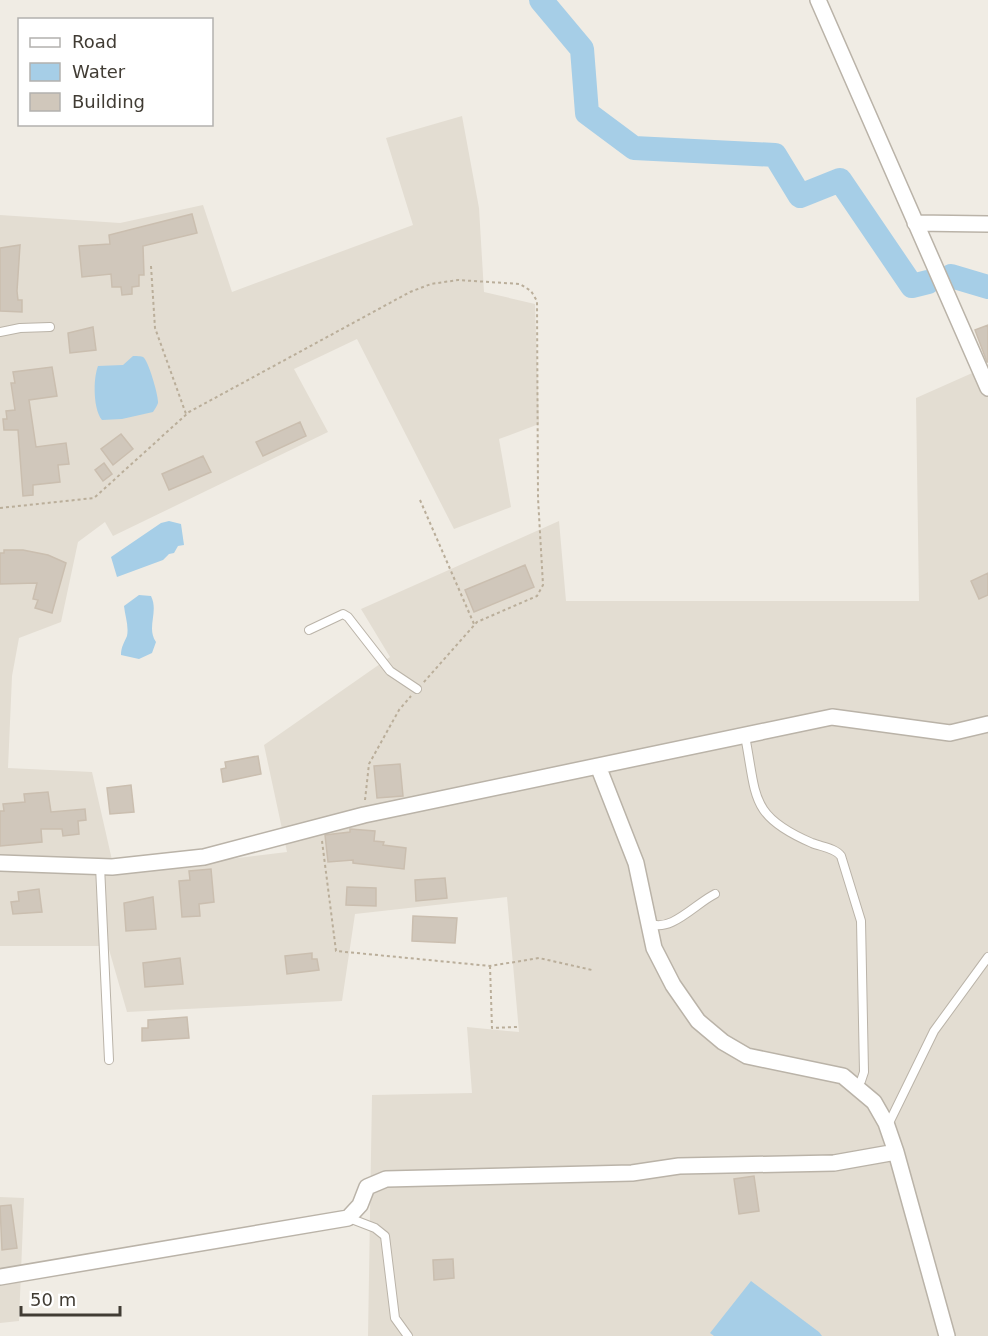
<svg xmlns="http://www.w3.org/2000/svg" width="988" height="1336" viewBox="0 0 988 1336" font-family="'DejaVu Sans',sans-serif">
  <rect width="100%" height="100%" fill="#f0ece4"/>
  <path fill="#e3ddd2" d="M462,116l17,92 5,84 51,12 4,120 -40,15 12,68 -57,22 -97,-190 -63,30 34,63 -215,104 -8,-14 -27,20 -17,80 -42,16 -7,38 -4,92 84,4 20,88 -112,-3v-642l120,8 83,-18 29,87 181,-67 -27,-87z
    M988,366v970h-620l4,-241 100,-2 -5,-66 52,5 -12,-135 -152,17 -13,87 -215,11 -19,-66h-108v-77l102,6 185,-23 -23,-107 126,-88 -29,-48 198,-88 7,80h353l-3,-203z
    M0,1197l24,1 -5,123 -19,2z"/>
  <path fill="#a6cee7" d="M133,356c2,0 9,0 10,1 5,2 16,40 15,46 -1,3 -3,6 -5,9l-31,7 -20,1c-9,-11 -9,-41 -4,-54l25,-1z
    M169,521l12,3 3,21 -6,1 -4,7 -5,1 -6,6 -46,17 -6,-20 50,-34z
    M139,595l12,1c8,16 -5,32 5,46l-4,11 -13,6 -18,-4c0,-8 3,-12 6,-19 2,-10 -2,-20 -3,-30z
    M751,1281l68,51 3,4h-108l-4,-3z"/>
  <g fill="none" stroke-linecap="round" stroke-linejoin="round">
    <path stroke="#a6cee7" stroke-width="24" d="M541,0l41,49 5,64 47,35 141,7 25,41 40,-16 72,106 16,-4
      M951,276l37,11"/>
  </g>
  <path fill="#d0c7bb" stroke="#cabeaf" stroke-width="1.5" d="M192,214l5,19 -54,13 1,29h-5v11l-7,1v7l-10,1 -1,-8h-9l-1,-13 -29,3 -3,-31 31,-2 -1,-9z
    M20,245l-3,46 1,9h4v12l-22,-1v-63z
    M988,325v37h-1l-12,-32z
    M93,327l3,23 -26,3 -2,-20z
    M52,367l5,29 -28,4 7,47 30,-4 3,21 -11,1 2,17 -27,3v10l-10,1 -5,-66h-14l-1,-11h4l-1,-8 9,-1 -4,-27h4l-2,-11z
    M300,422l6,14 -43,20 -7,-14z
    M121,434l12,15 -20,16 -12,-16z
    M203,456l8,16 -42,18 -7,-16z
    M104,463l8,11 -9,7 -8,-11z
    M4,550h19l25,5 18,8 -14,50 -17,-5 3,-8 -5,-1 4,-16 -37,1v-31h4z
    M525,565l9,22 -60,25 -9,-22z
    M988,573v22l-9,4 -8,-18z
    M258,756l3,18 -38,8 -2,-13 5,-1 -1,-6z
    M400,764l3,32 -26,2 -3,-32z
    M131,785l3,27 -24,2 -3,-26z
    M48,792l3,20 34,-3 1,11 -8,1 1,13 -16,2 -1,-7h-21l1,13 -42,4v-35h4l-1,-7 22,-2 -1,-8z
    M350,829l25,2 -1,10 10,1 -1,3 23,3 -2,21 -51,-6v-3l-25,2 -3,-27 25,-3z
    M211,869l3,33 -15,2 1,12 -18,1 -3,-36 11,-1 -1,-9z
    M445,878l2,20 -31,3 -1,-21z
    M347,887l29,1v18l-30,-1z
    M39,889l3,23 -29,2 -2,-12 8,-1 -1,-9z
    M153,897l3,32 -30,2 -2,-28z
    M413,916l44,2 -2,25 -43,-2z
    M312,953v6h5l2,11 -32,4 -2,-18z
    M180,958l3,26 -38,3 -2,-24z
    M187,1017l2,21 -47,3v-13h6v-8z
    M754,1176l5,35 -20,3 -5,-35z
    M11,1205l6,43 -15,2 -2,-44z
    M453,1259l1,19 -20,2 -1,-20z"/>
  <g fill="none" stroke-linecap="round" stroke-linejoin="round">
    <g stroke="#bab3a8" stroke-width="10">
      <path id="service" d="M0,332l20,-4 30,-1
        M309,630l34,-16 5,3 42,54 27,18
        M745,736c12,61 4,80 67,107 10,4 23,5 29,13l20,65 3,151 -3,9 -6,4
        M100,866l9,194
        M649,923c21,11 47,-20 66,-29
        M888,1125l46,-94 54,-74
        M349,1218l26,10 10,8 10,82 13,18"/>
    </g>
    <g stroke="#bab3a8" stroke-width="18">
      <path id="minor" d="M818,0l170,388
        M915,223l73,1
        M598,766l38,97 18,85 19,37 25,36 25,21 24,14 96,20 31,26 12,21 10,29 51,184
        M0,863l112,4 92,-10 160,-42 468,-98 118,16 38,-9
        M0,1277l348,-59 12,-13 7,-18 19,-8 246,-6 47,-7 155,-3 62,-11"/>
    </g>
    <path stroke="#baae9a" stroke-width="2" stroke-dasharray="3 3" stroke-linecap="butt" d="M151,266l4,62 31,86
      M420,500l54,124
      M0,508l94,-10 95,-86 221,-120 21,-8 27,-4 62,4 11,7 6,10 1,197 5,87 -6,11 -60,26 -54,61
      M365,800l4,-36 30,-54 12,-14
      M322,841l14,110 154,15 49,-8 53,12
      M490,966l2,62 25,-1"/>
    <use href="#service" stroke="#fff" stroke-width="8"/>
    <use href="#minor" stroke="#fff" stroke-width="15"/>
  </g>
  <rect x="18" y="18" width="195" height="108" fill="#ffffff" stroke="#b3b1ae" stroke-width="1.5"/>
  <rect x="30" y="38" width="30" height="9" fill="#ffffff" stroke="#b3b1ae" stroke-width="1.5"/>
  <text x="72" y="48" font-size="18" fill="#413c34">Road</text>
  <rect x="30" y="63" width="30" height="18" fill="#a6cee7" stroke="#b3b1ae" stroke-width="1.5"/>
  <text x="72" y="78" font-size="18" fill="#413c34">Water</text>
  <rect x="30" y="93" width="30" height="18" fill="#d0c7bb" stroke="#b3b1ae" stroke-width="1.5"/>
  <text x="72" y="108" font-size="18" fill="#413c34">Building</text>
  <path d="M21 1306v9h99v-9" fill="none" stroke="#413c34" stroke-width="3"/>
  <text x="30" y="1306" font-size="18" fill="#413c34" stroke="#ffffff" stroke-width="4.5" paint-order="stroke">50 m</text>
</svg>
